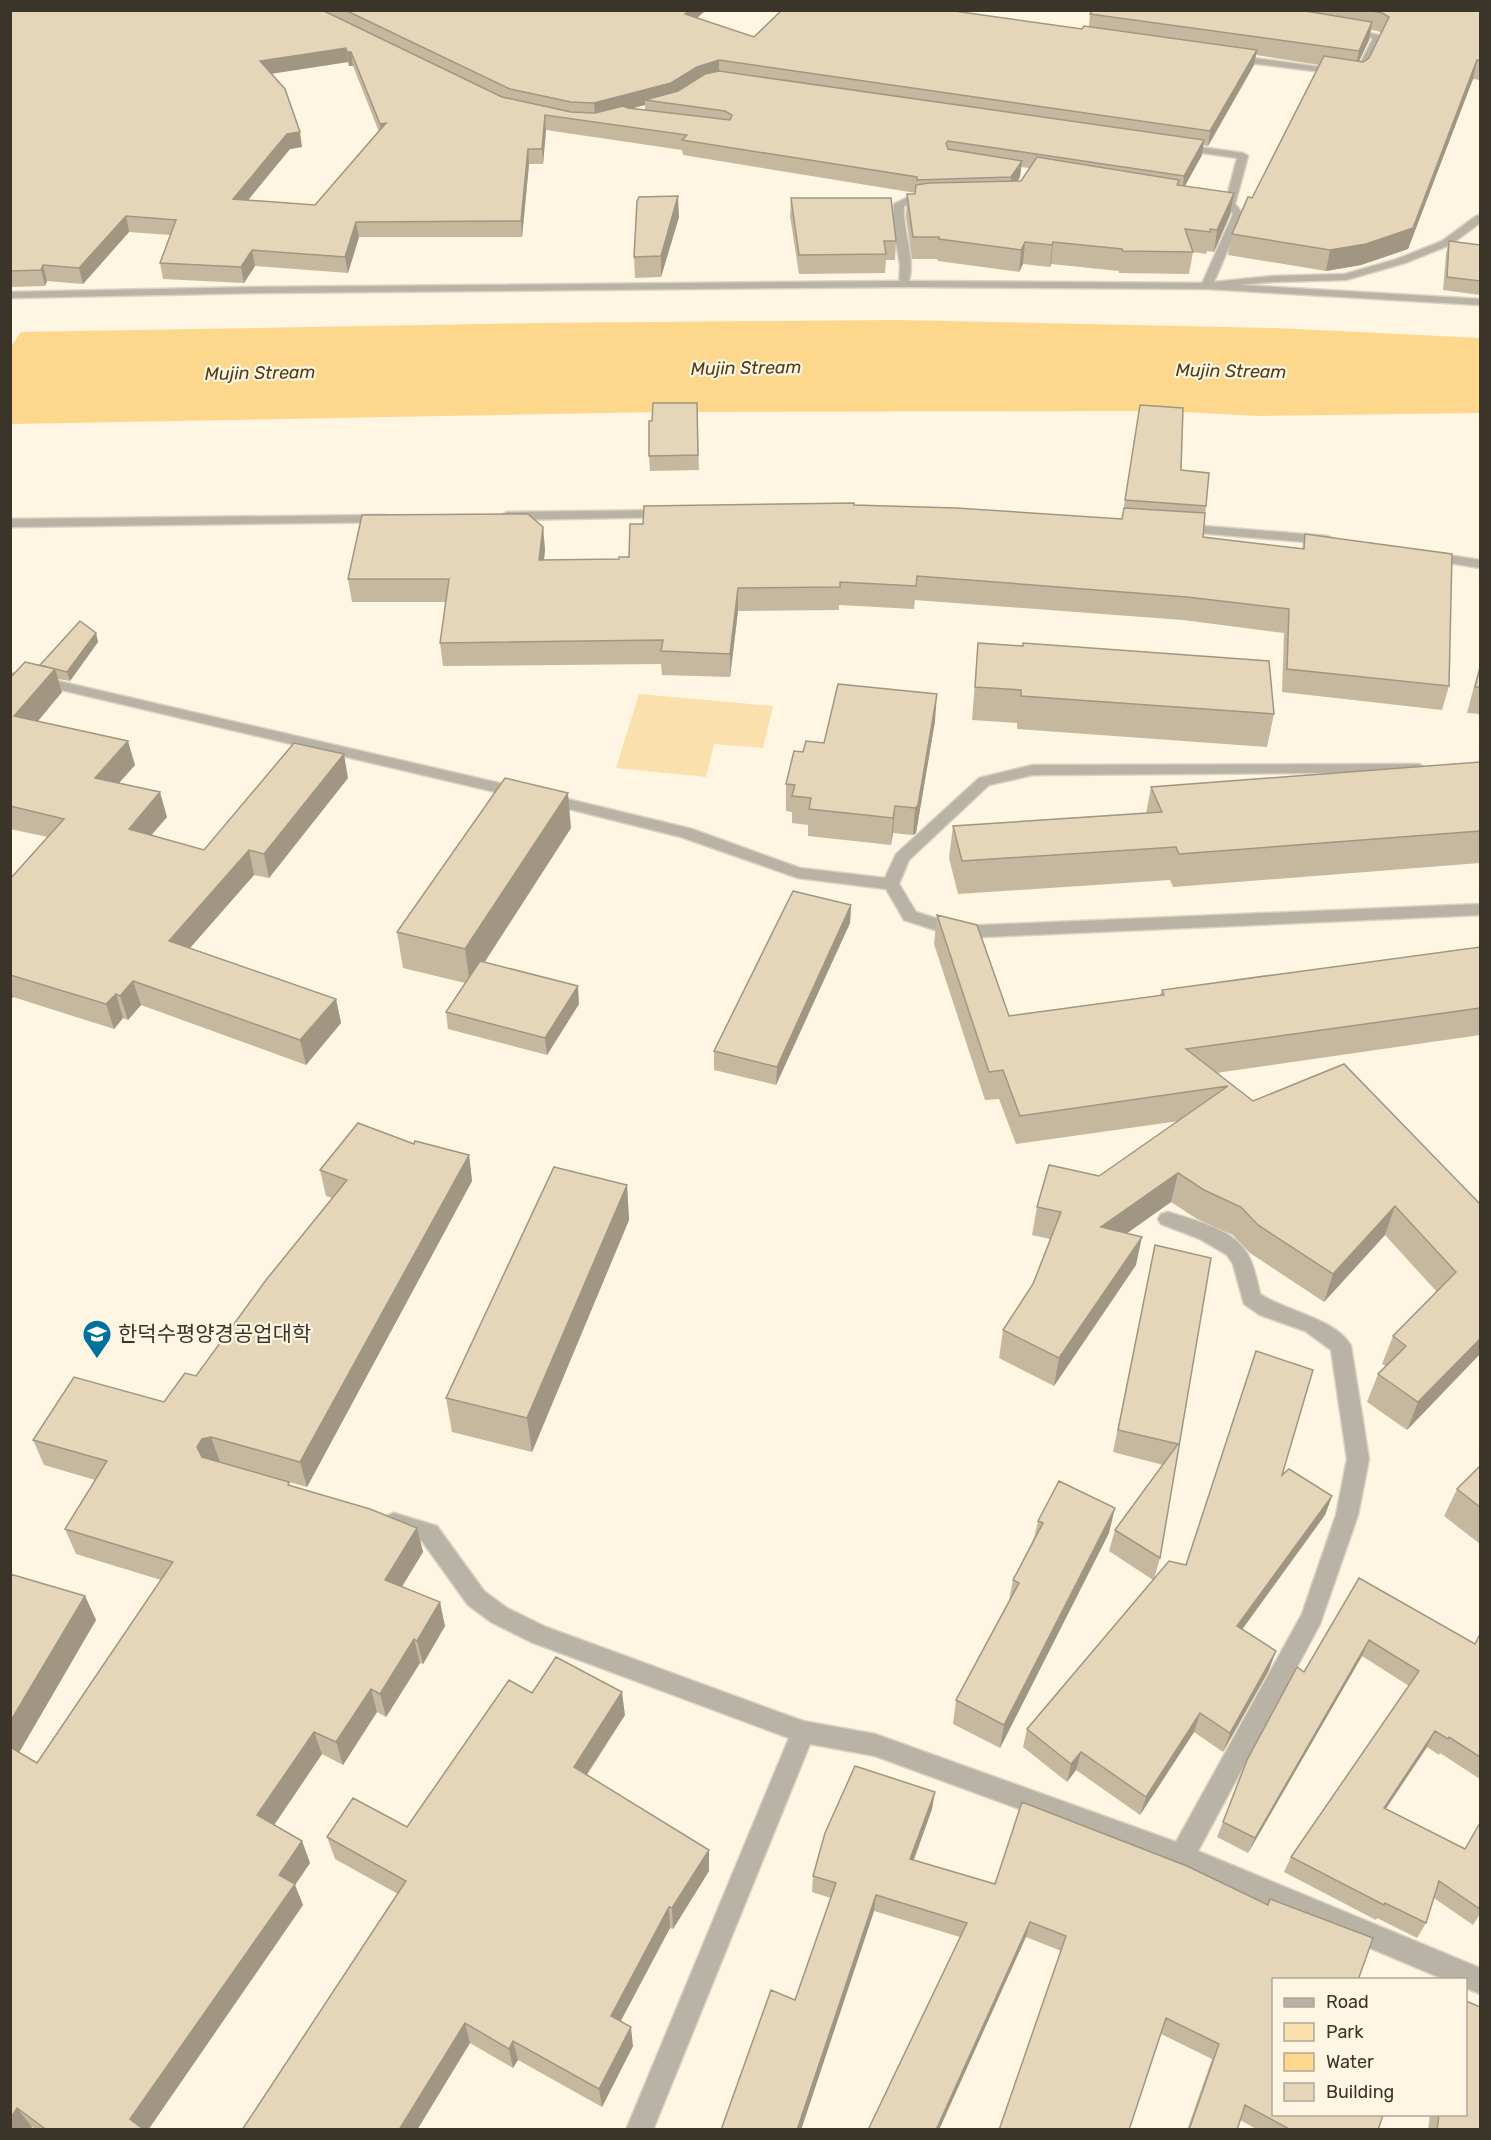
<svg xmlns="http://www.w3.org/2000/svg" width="1491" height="2140" viewBox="0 0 1491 2140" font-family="Rubik,'Noto Sans KR',sans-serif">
  <rect width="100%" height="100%" fill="#fef5e3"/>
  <path fill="#fae0ad" d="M639,694l134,12 -10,42 -49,-4 -8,33 -90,-9z"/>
  <path fill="#fdd78c" d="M896,320l379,8 205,10v75l-222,3 -92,-5 -507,1 -648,12 -1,-76 11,-16 519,-9z"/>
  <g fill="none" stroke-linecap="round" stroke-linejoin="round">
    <g stroke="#dbd2c2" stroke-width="3">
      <path id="minor" d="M1346,28l37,8 -21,41 -129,-16 -5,-3 5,-3 123,17 17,-34 -30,-5v-4z
        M1179,144l64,9 5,3 -13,48 8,10 -29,68 59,-6 72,-2 52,-15 45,-18 34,-25 4,-1v8l-30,22 -45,18 -59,17 -73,2 -70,6 -2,-2 32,-72 -8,-10 12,-46 -62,-9 -1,-2z
        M930,195l4,1v4l-20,2 -10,4c-2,26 14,56 3,80h-8l1,-21 -7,-41 1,-20 14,-7z
        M10,673l22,2 489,113 8,5 -8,5 -489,-115 -22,-2z
        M1419,764l8,5 -3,3 -391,3 -44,10 -80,75 -10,24 17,28 45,14 519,-22v11l-520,23 -56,-18 -18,-31 -88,-11 -117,-41 -140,-35 -2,-3 8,-5 145,35 108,39 85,10 11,-24 83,-76 54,-13z
        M1168,1212c25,8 64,16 79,41 7,12 10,27 13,41 25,17 77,25 91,52l18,113 -11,56 -38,109 -122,227 282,117v26l-14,-6v-8h-20l-266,-112 -305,-112 -65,-12 -157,386h-27l163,-392 -258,-96 -40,-20 -23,-17 -46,-64 -36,-11 -3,-7 3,-7 8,-3 43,13 47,65 23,17 39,19 257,94 72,13 301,108 126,-228 34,-99 11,-56 -16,-109 -26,-19 -45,-16 -16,-11 -11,-40 -6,-9 -27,-16 -39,-15 -3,-5 3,-5z"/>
    </g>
    <g stroke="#dbd2c2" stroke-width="3">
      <path id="tertiary" d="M903,281l304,2 273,16v6l-273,-16 -304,-2 -647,6 -246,5v-6l246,-5z
        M669,510l7,4 -2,3 -167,3 -7,-4 7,-4z
        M384,515l5,1 2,3 -2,3 -379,5v-8z
        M1179,524l149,12 7,4 -7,4 -154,-13 -2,-3 2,-3z
        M1429,552l51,8v8l-56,-9 -2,-3 2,-3z"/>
    </g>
    <use href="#minor" fill="#b9b3a6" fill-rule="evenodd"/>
    <use href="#tertiary" fill="#b9b3a6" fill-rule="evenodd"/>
  </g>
  <path fill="#c5b89f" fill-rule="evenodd" d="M10,10h696l-9,8 57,19 328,-8 7,-3 1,-12 3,-4h387v70l-7,-1 -65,170 -47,16 -35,6 -98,-16 4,-21 20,-36 67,-133 -63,-10 -2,10 -46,81 -5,-1 -1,10 -17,31 49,7 -4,22 -16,37 -7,-1 -1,3 -13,-2 -4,22 -70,-1v-2l-68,-7 -1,3 -27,-3 -4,8 -81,-11 -1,-2h-25l-6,-43 1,-22h8l1,-1 -233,-38 -1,-5 -136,-20 -3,34h-14l-7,73h-163l-11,36 -93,-7 -11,17 -81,-4 -3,-16 10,-28 -41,-3 -46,52 -36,-3 -2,5 -35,1zM1371,30l7,1 3,2 -12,25 -6,4 -4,-1 10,-21zM348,62l1,4h4l26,66 -64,73 -68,-5 43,-51 12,-2 -31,-73zM643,105h2v5l-15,-1zM1021,167l8,1 -8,13h-3l2,-4z
    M791,198l105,43 -1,19h-9l-1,13 -86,1 -9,-58z
    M679,217l-18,60 -26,1 -1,-21z
    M1449,241l31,4v50l-37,-5 3,-36z
    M697,403l2,67 -49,1 -1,-15 3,-35z
    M1140,405l41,65 25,36 -3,31 99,12 3,-15 144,152 -7,24 -160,-18 2,-59 -101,-13 -268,-20 -1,9 -75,-4v5l-101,1 -8,66 -68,-2 -1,-11 -218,2 -3,-23 6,-41h-94l-4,-23 195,-52 2,23 -1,10 75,-1 10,-2 14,-33 211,-19 268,14z
    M96,633l2,9 -28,39 -12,-2 4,13 -24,29 97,44 -16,18 48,34 -16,18 53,15 144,-72 -79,100 -15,-3 -64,73 146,51 5,24 -35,42 -165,-60 -13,15 -5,-2 -9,11 -101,-32 -3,4v-122l38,-42 -38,-8v-151l30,-13z
    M978,643l296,71 -7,33 -250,-18v-6l-45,-3z
    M1480,664v50l-13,-1z
    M935,721l-19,112 -3,2 -20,-2 -2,12 -83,-9v-11l-16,-2v-11l-6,-1v-27l17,-32 21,-9z
    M1480,762v101l-307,24 -3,-7 -212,14 -9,-36 4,-32 193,-13 5,-26z
    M571,828l-87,134 95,42 -32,51 -99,-26 -2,-17 19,-29 -62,-15 -6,-36z
    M851,905l-1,18 -74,162 -62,-15v-19z
    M937,915l72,101 151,-21 2,-5 318,-43v88l-264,38 37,28 227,103v150l-73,76 -40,-28 11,-28 8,-8 -4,-2 11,-28 44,-44 -52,-57 -61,67 -74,-49 -17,-18 -36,-16 -26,-17 -44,31 9,32 -82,121 -55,-28 4,-28 30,-46 17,-45 -18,-4 5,-28 62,-31 80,-55 -163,23 -17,-45 -14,1 -51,-156z
    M414,1144l55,11 3,26 -165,306 -88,-25 70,20 1,4 127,42 6,24 -21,35 43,39 -22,38 -3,-1 -34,54 -9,-5 -34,53 -21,-11 -48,71 28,16 8,22 -15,22 8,20 -155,225h-112l-4,-3 -22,3v-556l75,22 11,24 -77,132 18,11 124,-183 -85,-26 -11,-25 30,-49 -51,-15 -11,-25 131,-38 32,-26 136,-178 -6,-2 -6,-26z
    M627,1185l2,35 -97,232 -80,-20 -6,-34z
    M1155,1245l56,13 -51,300 -6,21 32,-14 96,-90 50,21 -7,19 -83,114 27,41 -46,82 -29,-20 -54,83 -64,-45 -9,12 -44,-35 4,-18 126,-149 -44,-29 6,-21 48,-65 -50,-13z
    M1480,1466v78l-36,-28 13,-27z
    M1038,1521l71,12 -109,215 -47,-24 3,-24 53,-99 4,-21 21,-42z
    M1359,1578l116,66 5,-10v145l-40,-26 -1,2 -12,-8 -41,62 79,40 15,-27v92l-7,11 -39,-27 -8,25 -9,15 -40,-20 -1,2 -92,-48 7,-15 118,-171 -47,-30 -114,197 -31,-16 30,-77 57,-88z
    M532,1693l93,22 -38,60 122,96 -36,58 -3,-1 -49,93 12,25 -31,61 -84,-47 -5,8 -43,-25 -53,87h-175l156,-236 -63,-35 -8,-22 80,-10z
    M932,1809l-18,51 81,24 272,21 3,-6 4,81 104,150h-120l-18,-10 -3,10h-50l25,-71 -51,-25 -100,-83 -35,-14h-66l-86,-26 -73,219h-80l74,-130 36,-102 -19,-6 1,-16z
    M1430,2115h36l14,15h-52z"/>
  <path fill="#a09682" d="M690,10h16l-21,19v-15z
    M1372,22l-3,18 -14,30 4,-19z
    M346,48l2,14 -86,13 -2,-14z
    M1257,50l-3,15 -46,81 2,-15z
    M347,52h4l2,14h-4z
    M719,60v15l-48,23 -26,2v5l-50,13 -1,-15 103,-36z
    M1477,60l-4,19 -65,170 -47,16 -35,6 4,-21z
    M545,115l1,15 -3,34 -1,-15z
    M386,123l-4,16 -2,-15z
    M300,132l2,15 -12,2 -54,66 -3,-16 54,-65z
    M1204,140l-2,15 -20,36 2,-15z
    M528,149l1,15 -7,73 -1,-16z
    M1022,161l-2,16 -10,16 1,-16z
    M1234,193l-4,22 -16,37 3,-22z
    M678,196l1,21 -18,60v-21z
    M126,216l3,16 -46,52 -4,-16z
    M356,222l3,15 -11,36 -3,-16z
    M1025,242l-2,22 -4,8 2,-22z
    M1053,242l-2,22 -1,3 2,-22z
    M252,250l3,16 -11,17 -3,-16z
    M43,265l4,16 -2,5 -4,-16z
    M543,527l2,23 -4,33 -2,-23z
    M738,588v23l-8,66v-23z
    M96,633l2,9 -28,39 -3,-9z
    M55,669l7,23 -40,48 -8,-24z
    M937,694l-2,27 -19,112 -3,2 2,-27z
    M128,741l7,24 -33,37 -7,-24z
    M344,754l4,24 -79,100 -5,-24z
    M160,792l7,25 -31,36 -7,-24z
    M568,793l3,35 -101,157 -5,-36z
    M895,806l-2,27 -2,12 2,-27z
    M249,850l5,25 -79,90 -6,-24z
    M851,905l-1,18 -74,162 1,-18z
    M133,981l8,24 -13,15 -8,-24z
    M578,986l1,18 -32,51 -2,-17z
    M10,989l3,8 -3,4z
    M116,994l7,24 -9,11 -8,-25z
    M336,999l5,24 -35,42 -6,-25z
    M469,1155l3,26 -165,306 -7,-25z
    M1178,1173l-7,29 -76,54 6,-29z
    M627,1185l2,35 -97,232 -5,-34z
    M1395,1206l-10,29 -61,67 9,-28z
    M1142,1237l-6,28 -82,121 5,-28z
    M1480,1339v15l-73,76 11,-28z
    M211,1437l9,25 -10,2 -4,8 -9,-25 5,-8z
    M1332,1496l-7,19 -94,130 6,-19z
    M1115,1508l-6,25 -109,215 4,-23z
    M417,1528l6,24 -32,52 -6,-24z
    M85,1596l11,24 -83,143 -3,-4v-37z
    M440,1602l5,24 -22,38 -6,-23z
    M414,1639l6,24 -34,54 -6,-23z
    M1369,1640l-7,16 -114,197 7,-15z
    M1276,1651l-7,19 -46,82 7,-19z
    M371,1689l6,23 -34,53 -7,-23z
    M622,1692l3,23 -48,74 -3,-22z
    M1200,1713l-6,19 -54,83 6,-18z
    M1435,1731l-8,16 -51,76 8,-15z
    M314,1732l8,22 -56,83 -9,-22z
    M1081,1752l-5,18 -9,12 4,-18z
    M935,1792l-3,17 -24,66 2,-16z
    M302,1841l8,22 -15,22 8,20 -155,225h-11l-7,-11 149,-244z
    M709,1850v21l-36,58 -1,-21z
    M876,1895l-2,16 -73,219h-4z
    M669,1907l1,21 -57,107 -2,-19z
    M1030,1922l-4,15 -87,193h-3z
    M465,2023l5,20 -53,87h-18z
    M631,2027l2,19 -31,61 -3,-18z
    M513,2041l5,19 -5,8 -4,-19z
    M17,2108l15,19 -2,3h-20v-11z"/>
  <path fill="#e5d6b9" stroke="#a09682" stroke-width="1.5" fill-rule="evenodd" d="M10,10h312l180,87 69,15 24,1 28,-7 5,2 102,12 2,-5 -7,-4 -80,-11 33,-9 27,-17 14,-3 485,69 -20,36 -236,-35 -2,2 2,6 74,12 -11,16 -94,3v-3l-235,-37 5,-5 -142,-20 -3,34h-14l-7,72 -165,1 -11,35 -93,-7 -11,17 -81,-4 16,-43 -50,-4 -47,52 -36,-3 -2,5 -31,1zM346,48l1,4h4l29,72 6,-1 -71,82 -82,-6 54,-65 13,-2 -15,-43 -25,-28z
    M345,10h345l-5,4 69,23 28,-27h165l135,19 2,-3 173,24 -47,81 -491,-71 -22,7 -26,16 -77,20 -23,-1 -61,-13z
    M1093,10h206l73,12 -13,29 -269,-37z
    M1367,10h113v51l-3,-1 -64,168 -47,16 -36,6 -98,-16 16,-37 4,1 72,-142 39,6 6,-4 20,-41 -7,-4z
    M1037,157l142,23 -2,5 57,8 -17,37 -7,-1v3l-25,-3 8,23 -70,-1 -1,-2 -69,-7 -1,3 -27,-3 -4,8 -82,-11v-2h-26l-6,-43h8l1,-9 13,-2 92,-2z
    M678,196l-17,60 -27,1 3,-56 2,-4z
    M791,198h100l5,43h-12l2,13 -87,1z
    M1449,241l31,4v36l-33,-4z
    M653,403h44l1,52 -49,1v-35h3z
    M1140,405l43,3 -2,62 28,3 -3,33 -81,-6z
    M854,503v2l102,3 166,11 2,-11 81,5 -2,24 101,12 1,-15 147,20 -3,132 -162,-17 2,-60 -102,-12 -270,-21 -1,10 -76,-4v5l-102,1 -8,66 -69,-3 2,-11 -223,3 9,-64h-101l14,-64 166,-1 15,13 -4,33 80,-1v-2h10l1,-33h13l1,-18z
    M80,621l16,12 -29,39 -27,-7z
    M978,643l45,3v-3l246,18 5,53 -253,-18v-6l-46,-3z
    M25,662l30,7 -41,47 114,25 -33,37 65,14 -31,37 75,21 90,-107 50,11 -80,100 -15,-4 -80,91 167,58 -36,41 -167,-59 -13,15 -4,-2 -10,10 -96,-29v-96l54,-60 -54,-13v-128z
    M1480,668v19h-5z
    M838,684l99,10 -19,111 -3,3 -20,-2 -2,12 -84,-9 2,-11 -19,-2 3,-11 -9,-1 8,-33 9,1 3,-11 18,2z
    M1480,762v69l-301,23 -3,-7 -214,14 -9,-35 209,-14 -11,-25z
    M505,778l63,15 -103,156 -68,-17z
    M793,891l58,14 -74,162 -63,-16z
    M937,915l40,10 32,91 155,-21 -2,-5 318,-43v61l-294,41 67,52 91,-37 136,140v135l-62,63 -40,-28 28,-28 -13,-10 63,-64 -61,-66 -62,68 -75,-49 -17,-18 -37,-17 -26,-17 -77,54 41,10 -83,121 -56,-28 30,-46 28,-72 -24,-5 12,-42 50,11 129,-90 -208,30 -17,-46 -14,2z
    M480,961l98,25 -33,52 -99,-26z
    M358,1123l56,21 1,-3 54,14 -169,307 -89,-25 -9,2 -5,8 5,10 87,25 -1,3 82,24 47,19 -32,52 55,22 -23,39 -3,-2 -34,55 -9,-5 -35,53 -22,-10 -57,83 45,26 -23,34 16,9 -165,235 14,11h-97l-30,-22 -7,11v-372l27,16 136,-201 -108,-33 42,-68 -74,-21 41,-63 90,25 21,-29 11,3 70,-96 81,-100 -27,-10z
    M554,1167l73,18 -100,233 -81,-20z
    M1155,1245l56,13 -51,300 -45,-28 63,-86 -60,-14z
    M1256,1351l57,19 -31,105 7,-6 43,27 -95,130 39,25 -46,82 -30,-20 -54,84 -65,-45 -10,12 -44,-35 142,-168 17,4z
    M1480,1466v41l-23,-18z
    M1059,1481l56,27 -111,217 -48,-25 63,-117 -6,-3 30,-57 -5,-2z
    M10,1574l75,22 -75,126z
    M1359,1578l116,66 5,-10v123l-31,-20 -1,2 -13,-8 -51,77 81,41 15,-26v86l-41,-28 -13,42 -41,-20 -1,2 -93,-48 128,-186 -50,-31 -114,198 -32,-16 24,-62 50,-93 7,5z
    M556,1657l66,35 -48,75 135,83 -37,58 -3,-1 -58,109 20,11 -32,62 -86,-48 -4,8 -44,-26 -66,107h-157l164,-249 -79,-44 26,-39 54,29 102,-147 23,13z
    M855,1766l80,26 -25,67 85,25 27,-82 165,64 81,39 2,-6 103,39 -15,42h-84v135h109l-5,15h-87l-46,-25 -8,25h-48l30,-86 -53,-26 -37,112h-130l67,-194 -36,-14 -94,208h-68l99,-207 -91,-28 -79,235h-76l50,-140 24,10 41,-117 -23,-7 12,-43z
    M1466,2001l14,6v123h-43l2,-15h27z"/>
  <defs>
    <g id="university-pin" transform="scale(1.5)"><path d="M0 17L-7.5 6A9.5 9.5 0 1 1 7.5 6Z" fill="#00709c" stroke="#fef5e3"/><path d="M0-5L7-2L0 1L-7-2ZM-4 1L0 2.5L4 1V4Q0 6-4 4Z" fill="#fff"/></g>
  </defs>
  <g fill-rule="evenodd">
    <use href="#university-pin" x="97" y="1334"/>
  </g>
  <g text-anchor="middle" stroke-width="4.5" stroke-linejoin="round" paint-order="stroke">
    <g font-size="18" font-style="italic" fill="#503d13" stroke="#fef5e3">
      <text transform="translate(746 368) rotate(-1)" y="6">Mujin Stream</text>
      <text transform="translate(1231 371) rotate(1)" y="6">Mujin Stream</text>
      <text transform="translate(260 373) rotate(-1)" y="6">Mujin Stream</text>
    </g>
    <g font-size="21" fill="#3b3529" stroke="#fef5e3" text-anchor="start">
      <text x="118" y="1341">한덕수평양경공업대학</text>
    </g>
  </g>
  <rect width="1491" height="2140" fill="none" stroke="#3b3529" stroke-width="24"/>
  <rect x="1272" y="1978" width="195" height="138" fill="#fef5e3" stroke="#b0a899" stroke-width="1.5"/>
  <rect x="1284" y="1998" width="30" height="9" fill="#b9b3a6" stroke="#b0a899" stroke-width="1.5"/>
  <text x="1326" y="2008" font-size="18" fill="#3b3529">Road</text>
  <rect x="1284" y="2023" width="30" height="18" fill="#fae0ad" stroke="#b0a899" stroke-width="1.5"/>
  <text x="1326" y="2038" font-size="18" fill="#3b3529">Park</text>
  <rect x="1284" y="2053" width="30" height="18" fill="#fdd78c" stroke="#b0a899" stroke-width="1.5"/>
  <text x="1326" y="2068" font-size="18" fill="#3b3529">Water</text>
  <rect x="1284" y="2083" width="30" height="18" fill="#e5d6b9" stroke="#b0a899" stroke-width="1.5"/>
  <text x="1326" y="2098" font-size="18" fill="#3b3529">Building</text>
</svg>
